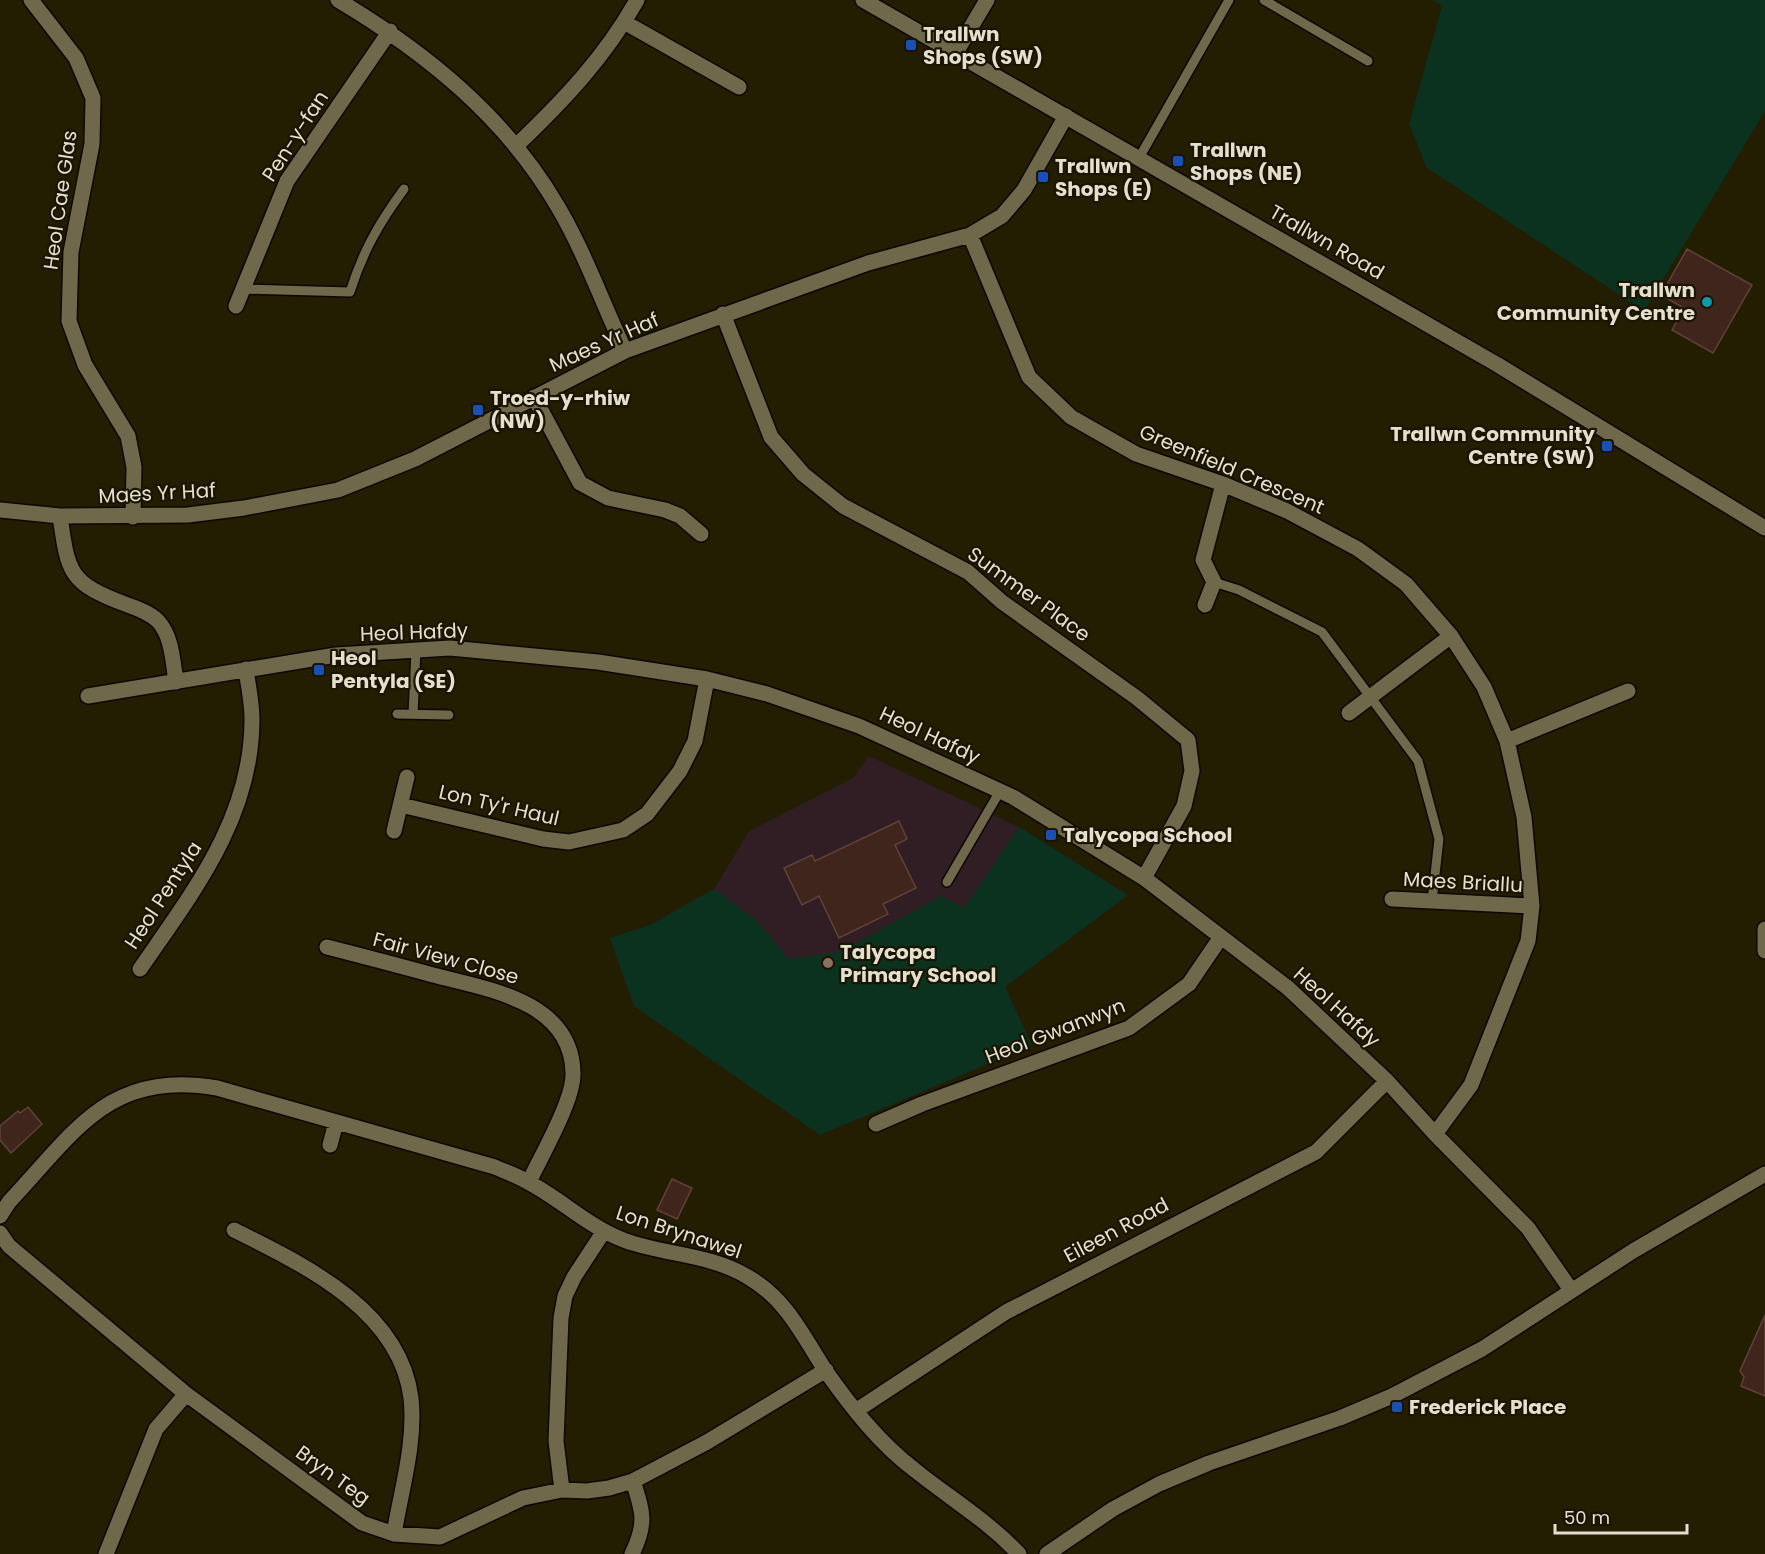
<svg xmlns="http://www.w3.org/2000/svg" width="1765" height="1554" viewBox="0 0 1765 1554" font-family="Poppins,sans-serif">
  <rect width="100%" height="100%" fill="#231d02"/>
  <path fill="#301e24" d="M869,756l150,71 109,68 -123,92 27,58 -212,90 -186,-129 -24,-68 40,-13 64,-36 35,-58 104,-53z"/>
  <path fill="#0b311f" d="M1433,0h332v111l-121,200 -217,-143 -18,-44 33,-118z
    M1019,827l109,68 -123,92 27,58 -212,90 -186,-129 -24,-68 40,-13 64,-36 42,31 33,39 51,-7 101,-56 23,12z"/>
  <path fill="#40251d" stroke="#604239" stroke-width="1.5" d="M1687,249l65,36 -39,68 -41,-23 12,-22 -23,-13z
    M899,821l8,18 -12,6 21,43 -33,16 5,10 -49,24 -20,-42 -17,9 -18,-37 28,-13 3,6z
    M28,1107l14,17 -31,29 -11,-13v-14l18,-15 2,2z
    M672,1179l20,9 -15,31 -20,-9z
    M1765,1315v81l-24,-10 3,-9 -4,-6z"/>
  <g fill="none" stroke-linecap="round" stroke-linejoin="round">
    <g stroke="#0d0700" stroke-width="12">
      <path id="service" d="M1264,0l104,61
        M1139,158l90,-158
        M242,289l108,3c13,-41 29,-69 54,-103
        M1214,582l25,8 83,42 96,129 21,78 -7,62
        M397,714l52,1
        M413,714l3,-64
        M947,882l53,-91"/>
    </g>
    <g stroke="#0d0700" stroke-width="18">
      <path id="minor" d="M31,0l45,58 17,40 -1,46 -21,108 -2,69 16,44 43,71 6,31 -1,50
        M338,0c87,52 168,117 220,207 26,44 45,97 67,144
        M624,22l115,65
        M955,54l32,-54
        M517,145c47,-45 88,-88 120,-145
        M970,235l59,142 42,40 65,37 87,30 64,27 71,38 48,35 45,52 33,51 23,54 17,76 8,89 -4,35 -57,144 -36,49
        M236,306l51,-125 103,-150
        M723,314l48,123 32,37 40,32 125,66 34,30 135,96 51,42 4,31 -8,35 -40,72
        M534,397l46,86 28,15 57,12 15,6 21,18
        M0,510l60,6 128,-1 56,-7 94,-18 77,-31 210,-108 243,-88 102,-28 32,-19 22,-26 42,-74
        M60,516c8,57 9,67 65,88 11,4 24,8 33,17 14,15 15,41 18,61
        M1205,605l9,-23 -11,-22 20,-76
        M88,696l248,-41 114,-7 148,14 109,17 60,15 92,32 154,71 131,81 144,110 99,93 48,53 93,94 43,62
        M1349,713l102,-77
        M1507,741l121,-50
        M401,805l142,34 26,3 54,-12 24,-16 33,-43 15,-30 12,-62
        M394,831l13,-54
        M1392,899l140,7
        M327,947c35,9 70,18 106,28 54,14 139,26 140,98 1,27 -32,83 -44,109
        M140,969c53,-77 112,-151 112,-250 0,-17 -4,-34 -6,-50
        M876,1124l46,-20 207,-76 60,-44 32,-47
        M330,1145l6,-23
        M0,1216l9,-14c67,-71 99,-132 208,-114l278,79c11,5 23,9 33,15 34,18 62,46 98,59 40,14 84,13 122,36 38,22 54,57 77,93 26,37 55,74 91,101 35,28 72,50 103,83
        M234,1230c70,35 166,80 177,168 5,44 -10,93 -17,136
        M0,1233l9,13 177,148 176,129 32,11 46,3 83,-39 39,-8 25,1 22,-3 24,-7 74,-39 119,-72
        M857,1410l149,-98 310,-160 71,-71
        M562,1490l-6,-49 5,-123 4,-22 9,-19 30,-46
        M106,1554l50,-125 30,-35
        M632,1554c15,-31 11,-42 1,-73
        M1047,1554l66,-45 46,-25 50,-21 131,-45 52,-22 90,-47 151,-98 132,-77"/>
    </g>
    <g stroke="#0d0700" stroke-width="18">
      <path id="tertiary" d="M863,0l635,365 267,163
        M1765,929v22"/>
    </g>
    <use href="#service" stroke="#6f684a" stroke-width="9"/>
    <use href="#minor" stroke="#6f684a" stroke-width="15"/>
    <use href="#tertiary" stroke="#6f684a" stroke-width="15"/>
  </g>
  <g fill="#1a4fb4" stroke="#1a1400" stroke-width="2">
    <rect x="905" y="39" width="12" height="12" rx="3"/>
    <rect x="1172" y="155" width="12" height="12" rx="3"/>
    <rect x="1037" y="171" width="12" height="12" rx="3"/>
    <rect x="472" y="404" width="12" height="12" rx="3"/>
    <rect x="1601" y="440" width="12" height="12" rx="3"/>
    <rect x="313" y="664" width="12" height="12" rx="3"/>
    <rect x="1045" y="829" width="12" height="12" rx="3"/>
    <rect x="1391" y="1401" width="12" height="12" rx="3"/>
  </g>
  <circle fill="#0f9aa8" stroke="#1a1400" stroke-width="2" cx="1707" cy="302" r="6"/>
  <circle fill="#8d6e63" stroke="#1a1400" stroke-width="2" cx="828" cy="963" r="6"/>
  <g text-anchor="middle" stroke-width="4.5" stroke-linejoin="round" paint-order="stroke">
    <g font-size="20" font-weight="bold" fill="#e4e0d0" stroke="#1a1400" text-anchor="start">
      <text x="923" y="41">Trallwn<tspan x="923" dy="23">Shops (SW)</tspan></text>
      <text x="1190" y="157">Trallwn<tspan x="1190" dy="23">Shops (NE)</tspan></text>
      <text x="1055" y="173">Trallwn<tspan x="1055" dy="23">Shops (E)</tspan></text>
      <text x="1695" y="297" text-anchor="end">Trallwn<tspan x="1695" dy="23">Community Centre</tspan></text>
      <text x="490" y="405">Troed-y-rhiw<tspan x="490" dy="23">(NW)</tspan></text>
      <text x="1595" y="441" text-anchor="end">Trallwn Community<tspan x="1595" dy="23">Centre (SW)</tspan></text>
      <text x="331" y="665">Heol<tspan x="331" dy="23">Pentyla (SE)</tspan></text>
      <text x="1063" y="842">Talycopa School</text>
      <text x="840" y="959">Talycopa<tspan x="840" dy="23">Primary School</tspan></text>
      <text x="1409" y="1414">Frederick Place</text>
    </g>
    <g font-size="20" fill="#e4e0d0" stroke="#1a1400">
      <text transform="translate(295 136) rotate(-57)" y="7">Pen-y-fan</text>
      <text transform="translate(60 200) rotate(-82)" y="7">Heol Cae Glas</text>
      <text transform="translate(1327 242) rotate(30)" y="7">Trallwn Road</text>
      <text transform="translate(604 342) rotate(-24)" y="7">Maes Yr Haf</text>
      <text transform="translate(1232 469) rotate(23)" y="7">Greenfield Crescent</text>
      <text transform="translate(157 493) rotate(-3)" y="7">Maes Yr Haf</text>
      <text transform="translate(1029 594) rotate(36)" y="7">Summer Place</text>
      <text transform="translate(414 632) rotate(-2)" y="7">Heol Hafdy</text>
      <text transform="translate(930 735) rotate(25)" y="7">Heol Hafdy</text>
      <text transform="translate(499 805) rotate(13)" y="7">Lon Ty'r Haul</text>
      <text transform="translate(1463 882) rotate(3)" y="7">Maes Briallu</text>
      <text transform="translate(163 895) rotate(-57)" y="7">Heol Pentyla</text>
      <text transform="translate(446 958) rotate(15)" y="7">Fair View Close</text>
      <text transform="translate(1337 1007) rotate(42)" y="7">Heol Hafdy</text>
      <text transform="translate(1055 1031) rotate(-21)" y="7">Heol Gwanwyn</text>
      <text transform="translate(1116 1230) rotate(-28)" y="7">Eileen Road</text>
      <text transform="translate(679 1232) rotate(18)" y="7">Lon Brynawel</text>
      <text transform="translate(333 1475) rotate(36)" y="7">Bryn Teg</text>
    </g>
  </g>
  <path d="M1555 1524v9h132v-9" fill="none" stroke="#e4e0d0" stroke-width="3"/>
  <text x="1564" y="1524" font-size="18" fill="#e4e0d0" stroke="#1a1400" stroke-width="4.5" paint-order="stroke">50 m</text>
</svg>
